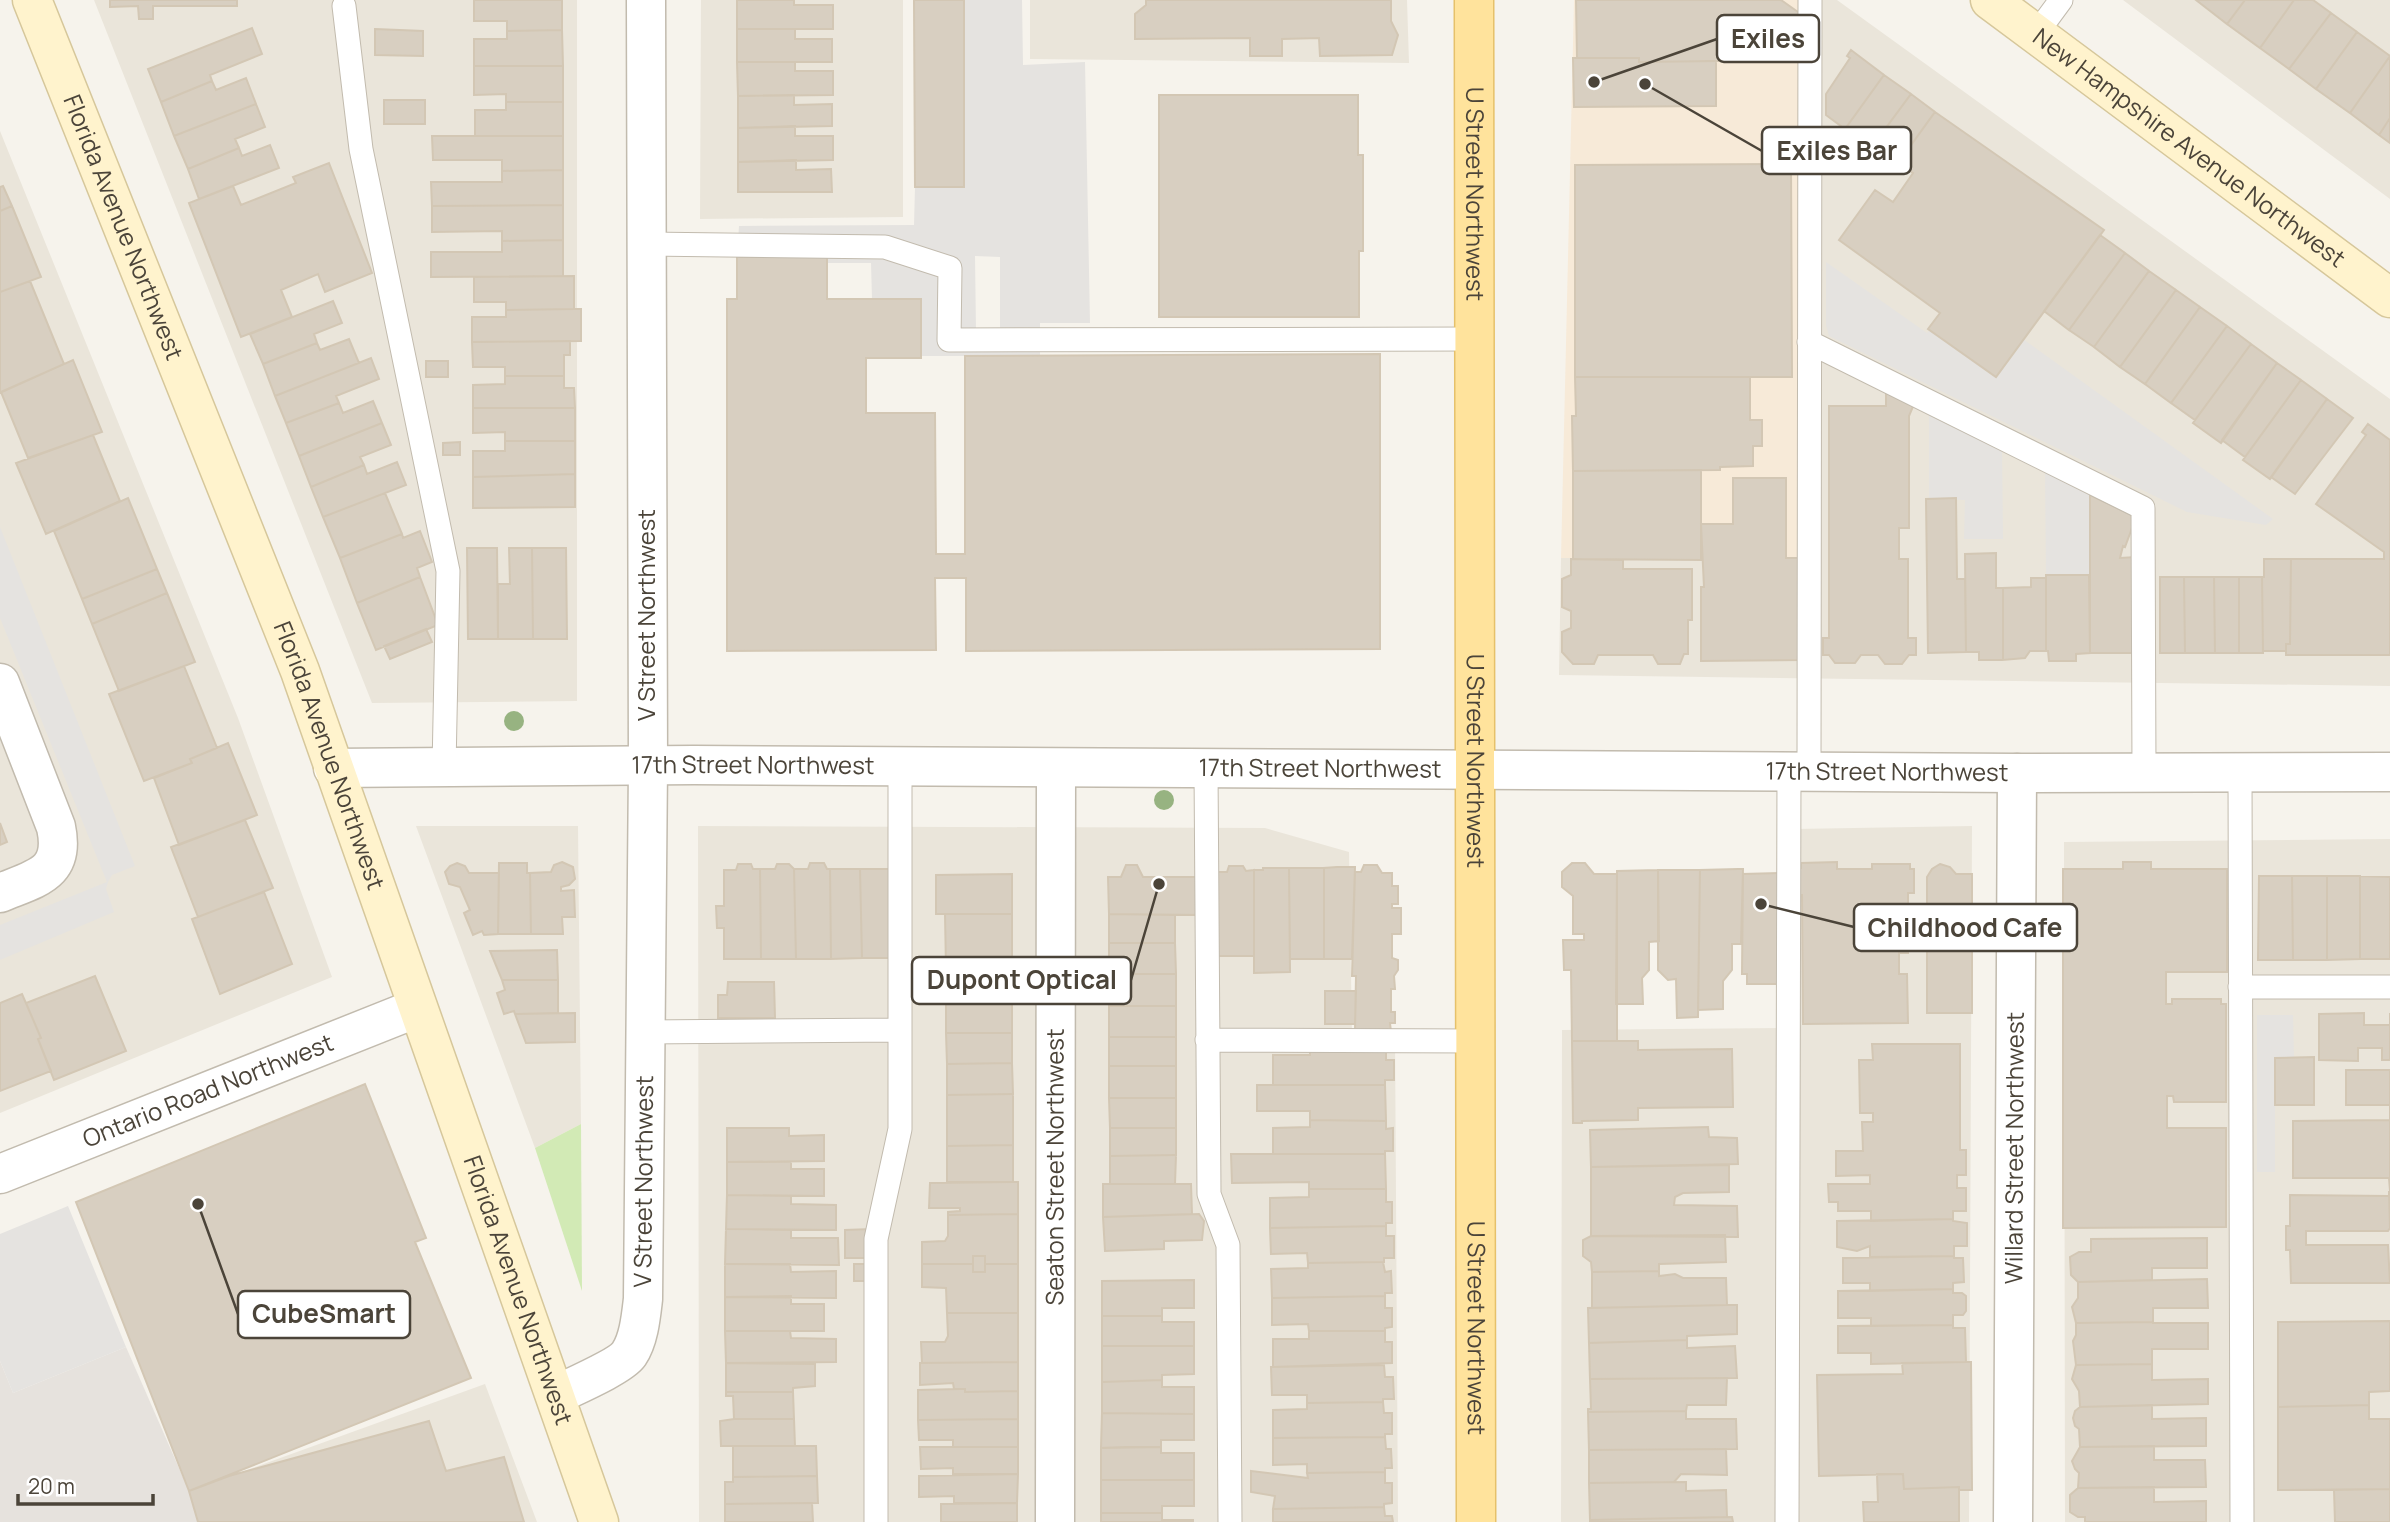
<svg xmlns="http://www.w3.org/2000/svg" width="2390" height="1522" viewBox="0 0 2390 1522" font-family="Manrope,sans-serif">
  <rect width="100%" height="100%" fill="#f6f3ec"/>
  <path fill="#eae5da" d="M94,0h483v701l-205,2z
    M701,0h202v217l-203,2z
    M1030,0h377l2,63 -379,-4z
    M1819,0h18l553,399v287l-831,-11 2,-117 253,-2z
    M2123,0h267v199z
    M0,131l238,587 94,259 -332,136z
    M416,826h162l3,298 -46,24z
    M698,826l567,2 84,24 3,182 43,1 3,487h-699z
    M1972,826l-3,696h-408l1,-492 232,-2 1,-199z
    M2390,839v683h-325l-1,-680z
    M485,1384l52,138h-339l-9,-31z"/>
  <path fill="#f7ead8" d="M1574,0h245l-5,557 -253,1z"/>
  <path fill="#e6e2dd" d="M126,1347l63,144 9,31h-198v-161l13,32z"/>
  <path fill="#d2eab5" d="M581,1124l1,167 -47,-143z"/>
  <path fill="#e5e3e0" fill-rule="evenodd" d="M964,0h58l1,65 62,-3 5,261h-50v33h-119l-49,-57 -1,-36h-44l-1,-7 -89,1 2,-31 175,-1 1,-38h49zM975,256l25,1v73l-24,1z
    M1826,262l101,71 3,-3 65,47 28,-38 250,180 -7,6 -79,-13 -358,-176 -3,-11z
    M1929,412l73,38 1,89h-39l1,-39 -36,-1z
    M2045,472l45,23 -1,80h-43z
    M0,527l135,339 -23,9 -4,7 -2,7 8,23 -114,48v-35l107,-43 -107,-264z
    M2257,1015h36l1,43h-19v114h-18z
    M68,1206l58,141 -113,46 -13,-32v-127z"/>
  <path fill="#d8cfc1" stroke="#d3c7b4" stroke-width="2" d="M110,0h127v6h-84v13h-14l-1,-13 -28,1z
    M474,0h88v30l-55,1v-10h-33z
    M737,0h57v5h39v24h-96z
    M914,0h50v187h-49z
    M1146,0h245v21l7,14 -6,20 -72,1 -1,-18 -37,1v17h-32v-18l-115,1v-25l11,-9z
    M1576,0h205l24,17v43l-166,2v-4h-62z
    M2196,0h49l-18,24z
    M2245,0h49l-34,48 -33,-24z
    M2294,0h19l18,13 -42,56 -29,-21z
    M2331,13l26,19 -41,57 -27,-20z
    M252,28l10,26 -52,21 2,6 -51,21 -13,-33z
    M375,29l48,2v25l-48,-1z
    M737,29h58v10h37v23h-95z
    M562,30l1,36h-89v-27h33v-8z
    M2357,32l33,24 -40,57 -34,-24z
    M1851,50l33,25 -39,54 -19,-14v-21l24,-36 -3,-2z
    M2390,56v62l-11,17 -29,-22z
    M1573,58h66v4l77,-1v45l-142,1z
    M737,62h58v9h38v24l-95,1z
    M474,66h89v36h-57v-8l-32,1z
    M1884,75l27,19 -40,54 -26,-19z
    M246,78l10,26 -82,32 -13,-34 51,-21 4,9z
    M1911,94l24,18 -39,54 -25,-18z
    M794,95v10l38,-1v22l-94,2v-32z
    M1159,95h199v60h5v96h-4v66h-200z
    M384,100h41v24h-41z
    M506,102h57v34h-88v-26h31z
    M256,104l9,23 -30,12 4,9 -51,21 -14,-33z
    M1935,112l169,118 -108,147 -68,-48 12,-16 -101,-73 36,-50 18,12 20,-29 -15,-10z
    M2390,118v25l-11,-8z
    M795,126v10h38v24l-95,2v-34z
    M432,136h131v34l-61,1v-11h-69z
    M270,145l9,23 -80,31 -11,-30 51,-21 3,8z
    M796,160v10l35,-1 1,23h-94v-30z
    M329,163l43,110 -47,19 -7,-18 -37,16 11,27 -51,20 -52,-134 44,-17 8,19 55,-22 -3,-6z
    M1791,164l1,213h-217v-212z
    M563,170v35l-131,1 -1,-24h71v-11z
    M3,186l9,20 -12,5v-24z
    M563,205v35l-61,1v-10l-70,1v-26z
    M12,206l29,71 -41,15v-81z
    M2100,235l25,18 -56,77 -25,-19z
    M563,240v36l-132,1v-25h71v-11z
    M2125,253l24,18 -55,76 -25,-17z
    M827,256v43h94v59h-55v55h69l1,141h29v-198l415,-2v295l-414,2v-73h-31l1,72 -209,1v-352h10v-42z
    M2149,271l27,19 -56,77 -26,-20z
    M574,276v33l-68,1v-8h-32v-25z
    M30,281l34,83 -64,29v-101z
    M2176,290l24,17 -55,77 -25,-17z
    M333,301l9,22 -28,11 3,9 -54,21 -13,-30z
    M2200,307l27,19 -56,77 -26,-19z
    M574,309h7v32l-109,1v-25h34v-7z
    M2227,326l24,18 -56,76 -24,-17z
    M349,339l10,24 -84,33 -12,-32 54,-21 3,7z
    M570,341v14h-6v21h-59v-9h-32l-1,-25z
    M2251,344l26,19 -56,80 -28,-20z
    M371,358l8,21 -43,17 3,7 -53,20 -11,-27z
    M73,360l29,72 -74,26 -27,-66z
    M426,361h22v16h-22z
    M2277,363l24,17 -56,77 -23,-17z
    M505,376h59v12h10l1,20h-102v-23l32,-1z
    M1575,377h175v43h12v26h-9v20l-33,1v3l-147,1 -1,-55h4z
    M2301,380l26,19 -57,80 -27,-19z
    M1886,390l28,14 -5,12v112h-10v31h9v79h8v17h-7l-7,9h-17l-7,-9h-17l-6,8h-20l-6,-8h-6v-17h6v-232h57z
    M2327,399l26,19 -58,76 -24,-17z
    M373,401l9,22 -83,33 -13,-33 53,-20 4,10z
    M473,408h102v33h-70v-9l-32,1z
    M382,423l9,22 -31,12 4,8 -53,22 -12,-31z
    M2368,424l22,16v215h-104v-11h4l1,-85h93v-7l-68,-48 50,-69 -4,-3z
    M93,435l27,66 -74,33 -30,-71z
    M505,441h70v33l-102,3v-26h32z
    M460,442v13h-17v-12z
    M397,462l9,23 -83,32 -12,-30 53,-22 3,9z
    M1701,470v90l-128,-1v-88z
    M575,474v33l-102,1v-31z
    M1733,478h53v80h16l1,102 -102,1v-74h3l-3,-63h32z
    M385,493l17,41 -62,24 -17,-41z
    M2090,495l46,22 -11,30 -2,-1 -3,12 16,-1v96h-46z
    M128,498l29,71 -75,30 -28,-68z
    M1956,498l1,81h8l1,73 -38,1 -2,-154z
    M420,531l12,31 -15,6 3,9 -63,26 -17,-45 62,-24 1,4z
    M467,548h30l1,91h-30z
    M509,548h23l1,91h-35v-55h12z
    M532,548h34l1,91h-34z
    M1996,553v35h7v72h-24v-8h-13l-1,-98z
    M1571,559l52,1v9h69v51h-4v34h-4l-4,10h-22l-5,-9h-55l-4,9h-21l-11,-12v-20l9,-4v-17l-9,-4v-28l9,-4z
    M2264,559h27l-1,85h-4v7h-23l-1,-74h2z
    M157,569l10,24 -75,31 -10,-25z
    M2046,575h43l1,78 -14,1v7h-27l-1,-10h-2z
    M420,577l18,48 -62,25 -19,-47z
    M2160,577h24l1,76h-25z
    M2184,577h30l1,76h-30z
    M2214,577h25v76h-24z
    M2239,577h23l1,76h-24z
    M2031,578h15v73h-16l-5,7 -22,2v-72l28,-1z
    M167,593l28,69 -76,29 -27,-67z
    M426,629l6,13 -42,17 -6,-13z
    M184,666l33,82 -27,11 2,4 -48,18 -35,-87z
    M228,743l29,72 -78,30 -25,-67 38,-15 -2,-4z
    M245,820l28,68 -75,29 -27,-70z
    M0,823l7,19 -7,3z
    M562,862l11,5 2,12 -6,6 -8,2v4l13,-1 1,27h-13l1,17h-32l-1,-61 21,-1 3,-7z
    M1837,862v7h35v-5h38v5h4v24h-6v60h-9v21h8l1,49 -105,1 -1,-129h-6v-27h5v-5z
    M2123,862h28v7h76v103h-61v32h6v-5h49v5h5v98h-52l-1,-6h-6v32h59v99l-163,1v-359h60z
    M457,863l8,3 4,7h30l-1,61 -14,1 -2,-4 -9,4 -9,-22 6,-3 -10,-23 -11,-3 -4,-12 5,-6z
    M499,863h28v10h3l1,61h-33z
    M810,863h14l3,6h3l1,90h-35l-2,-90h14z
    M1572,863h13l9,11h23v167h-45l-1,-71h-7l-1,-30h21v-6h-11v-38l-11,-9v-15z
    M738,864h13l2,5h7l1,90h-37v-31h-7l-1,-22h8v-36h12z
    M777,864h12l5,5 2,90h-35l-1,-90h15z
    M1940,864l10,3 6,7h16v139h-45v-136l5,-8z
    M1126,865h11l6,12h58l2,38 -94,-1 -1,-37h13z
    M1364,865h13l5,8h10v13h6v18h-6v4h9v26h-9v24l6,2v10l-4,6 1,13h-4v23h4v11h-5l1,9h-4v-3l-32,1 1,-54h-4l3,-104h6z
    M1229,866h14l3,5 8,-1v86h-36l-1,-84h10z
    M1337,867h18l-3,92h-28v-91z
    M1263,868h26l1,104 -36,1v-103h9z
    M1289,868h35v91h-34z
    M830,869h30l2,89 -31,1z
    M860,869h40v89h-38z
    M1738,869h5l-2,75h-9v26l-9,11v28l-25,1 2,-140z
    M1658,870h42l-2,147 -21,1 -1,-39 -8,1 -10,-10z
    M1658,870l1,71 -10,1v28l-7,8 1,26h-27l1,-133z
    M1781,873l1,111h-35v-10h-5l1,-100z
    M1012,874v40h-76v-39z
    M2259,876h33l1,84h-35z
    M2292,876h35v84h-34z
    M2327,876h33v83l-33,1z
    M2360,876l30,1v82h-30z
    M264,892l28,72 -72,30 -28,-75z
    M945,914h67v55h-66z
    M1109,914l66,1v28h-66z
    M1109,943h66l1,31h-67z
    M557,950l1,30h-56l-12,-29z
    M946,969h66v64h-66z
    M1109,974h67v32h-67z
    M95,976l31,75 -72,29 -16,-41 3,-1 -15,-35z
    M502,980h56v33l-43,1 -1,-3 -10,3 -7,-21 8,-3z
    M728,982h46l1,36h-57v-23h9z
    M1325,991h31l-1,33h-30z
    M22,994l19,44 -3,1 13,32 -51,20v-88z
    M1109,1006h67v31h-67z
    M575,1013v29l-49,1 -11,-29z
    M2364,1013v12h26v-12v47h-8v-12h-24v13l-39,-1v-46z
    M946,1033h66v30l-65,1z
    M1109,1037h67v29h-67z
    M1572,1041h66v9l94,-1 1,58 -95,1v12l-56,1v2h-9z
    M1872,1044h88v106h6v25h-9v13h9v23h-13v8l-82,2v-10h-33v-9h-9l-1,-18h42v-9l-34,1v-25h27l-1,-29h11v-9h-13l-1,-53h14z
    M1386,1050v10h8v20h-9v5h-112v-30h37v-4z
    M2314,1057v48h-39v-47z
    M1012,1063l1,31 -66,1v-31z
    M1109,1066h67v32h-67z
    M2346,1070h44v37v-2h-44z
    M365,1084l61,154 -11,4 56,136 -282,113 -113,-289z
    M1257,1085h128l1,36 -76,-1v-9h-53z
    M1013,1094v51l-66,1v-51z
    M1109,1098h67v30h-66z
    M2390,1107v84l-1,-13h-96v-57l97,-1z
    M1310,1120l76,1v8l7,-1v23h-8v3h-112v-26l37,-1z
    M1708,1127l1,10 28,1 1,26 -147,3 -1,-37z
    M727,1128h62v8l35,-1v26l-97,1z
    M1110,1128h66v27l-66,1z
    M1013,1145v37h-66v-36z
    M1231,1154h154l1,35h-77v-7l-77,1z
    M1176,1155l-1,29h-65v-28z
    M727,1162h64v7h33v27l-97,-1z
    M1729,1165v27l-46,1 -8,4 -1,8 63,1 1,31 -147,-1v-69z
    M1013,1182h5v32l-70,1v-3l12,-1v-3h-31l1,-25z
    M1103,1184h88l1,30 -89,3z
    M1309,1189h77v13h6v21h-6v3l-116,2v-30l39,-1z
    M2389,1191l1,37 -2,3h-82v14h82l2,38h-99l-1,-33h-4v-24h4v-31l99,1z
    M727,1195l64,1v8l45,1v25l-110,-1z
    M1018,1214v50h-33v-8h-12v8h-51v-22l23,-1 3,-5v-21z
    M1199,1214l5,7 -2,19 -38,1v8l-59,2 -2,-34z
    M1953,1219v2l14,2v23h-13v10l-84,1v-11l-13,5 -20,-4v-26z
    M1386,1226v10h8v22h-10v4l-76,1 -1,-10 -36,1 -1,-26z
    M726,1229l65,1v8h47l1,27 -114,-1z
    M872,1229l1,29h-28v-28z
    M1725,1235l1,27 -67,2v7l-67,1 -1,-10 -8,-6v-16l8,-4z
    M2207,1238v30h-55v12l-74,2 -7,-7 -1,-18 9,-5h12v-13z
    M973,1256h12v16h-12z
    M1954,1256v2h9l1,24 -11,1v6l-83,2v-8h-27v-25z
    M1383,1262l2,10 6,-1 1,22h-7v3l-113,2 -1,-29 37,-1v-5z
    M725,1264h65l1,8 45,-1v27l-111,-1z
    M854,1264h16v17h-16z
    M922,1264h51v8h12v-8h33v49h-71l-1,-25 -24,-1z
    M1659,1271v5l16,-2 8,4h43l1,27 -135,3v-36z
    M2207,1279l1,29h-55v14l-77,1 -4,-16 6,-9v-16z
    M1194,1280v28h-32v8h-60v-35z
    M1953,1289v4h9l4,3v15l-3,4h-10v10l-82,1v-8h-33v-27z
    M791,1296v8h33v27h-99v-34z
    M1385,1296v12h7v19l-7,1v3h-76l-1,-7 -36,1v-27z
    M1727,1305h10v29l-50,2v4l-98,3 -1,-35z
    M947,1313h71v49l-96,1 -1,-21h24l3,-6z
    M1102,1316h60v6h32v24h-92z
    M2390,1321v70l-21,1v13l-91,2v-85z
    M2153,1322v1h55v26h-56v15l-76,1 -3,-24 3,-6v-12z
    M1953,1325v3h12l1,34 -95,2v-11h-33v-27z
    M725,1331h65l1,7 45,1v23l-110,1z
    M1309,1331h76v11h7v21l-119,4v-28h36z
    M1687,1340v8l48,-2 2,32 -147,1 -1,-36z
    M1102,1346h92v28l-32,1v5l-60,2z
    M1018,1362v29l-53,1v-3h-11l-1,-6 -33,2v-22z
    M1966,1362h5l1,128h-13v-3l-55,2 -1,-15 -84,2 -2,-101 86,-1 -1,-11z
    M726,1363l89,1v22l-22,2v4h-67z
    M2152,1364v16l56,-1v25l-128,3 -1,-16 -7,-12 4,-14z
    M1384,1365l1,12h8l1,22h-11v3l-76,1v-8h-35l-1,-28z
    M1727,1378l-1,27h-39l-1,6 -98,1v-3h3l-1,-30z
    M1162,1380v7h32v27l-92,-1v-31z
    M960,1389h5v3l53,-1v28l-100,1v-30z
    M726,1392h67l1,27h-60l-1,-23h-7z
    M1383,1402l1,11h8v21h-7v3l-112,1v-28l34,-1v-6z
    M2152,1405v14l54,-1v28l-126,1 -1,-18 -4,-3 -2,-8 2,-7 5,-4z
    M2369,1405v14h21v70l-112,1v-83z
    M1686,1411v8h50l1,30 -148,1 -1,-38z
    M1102,1413l92,1v26h-33v7l-60,1z
    M734,1419h60l1,27h-74l-1,-25z
    M918,1420l100,-1v28h-65v-7h-34z
    M429,1421l17,50 58,-14 20,65h-326l-9,-31 40,-15z
    M1385,1437l1,12h5l1,19h-7v4l-78,1v-9l-34,1v-27z
    M733,1446h83l1,30 -84,1z
    M2154,1446v14h51l1,27 -128,1 1,-15 -4,-4 -3,-8 8,-14z
    M920,1447h98v27h-65v-6l-32,1z
    M1125,1447h36v6h33v27h-93v-32z
    M1726,1449l1,26 -46,-1 -7,8 -85,1v-33z
    M1251,1471l57,7 -1,-5 78,-1v11h7v20l-8,1v3l-111,2 2,-13 -24,-4z
    M1018,1474l-1,29h-63v-7l-35,1v-21z
    M1877,1474h26l1,15 55,-2v35h-95l-1,-20h15z
    M813,1476h4l1,27 -93,1v-22h8v-5z
    M1101,1480h93v26h-32v7h-61z
    M1686,1482v9l40,-1 1,27 -137,3 -1,-37z
    M2154,1487v15l52,-1v21h-121v-5h-7l-8,-5v-17l8,-7z
    M2390,1489v33h-55l-1,-32z
    M812,1503l1,19h-88v-18z
    M1017,1503v19h-76v-18z
    M1384,1507l1,9h7l1,6h-120v-13z
    M1101,1513h61v7h31v2h-92z
    M1732,1517l1,5h-143v-2z"/>
  <g fill="none" stroke-linecap="round" stroke-linejoin="round">
    <g stroke="#c2bbae" stroke-width="25">
      <path id="service" d="M344,6l17,143 87,422 -4,197
        M2036,34l25,-34
        M647,244l238,3 65,21 -1,72 525,-1
        M1809,342l334,166 1,264
        M1206,769l3,425 19,51 2,277
        M1809,770l1,-770
        M2240,772l2,750
        M2240,987h150
        M645,1032l255,-2
        M1207,1040l268,1
        M876,1522v-283l24,-110v-361
        M1787,1522l2,-752"/>
    </g>
    <g stroke="#c2bbae" stroke-width="41">
      <g id="minor">
        <path d="M0,683l56,144c10,47 -20,51 -56,66"/>
        <path id="s1" d="M0,1174l417,-166"/>
        <path id="s2" d="M1055,1522l1,-754"/>
        <path id="s3" d="M2013,1522l4,-749"/>
      </g>
    </g>
    <g stroke="#c2bbae" stroke-width="41">
      <g id="tertiary">
        <path id="s4" d="M333,768l361,-3 1323,8 373,-1"/>
        <path id="s5" d="M556,1395c16,-8 65,-29 73,-41 10,-15 12,-38 14,-55l5,-533 -2,-766"/>
      </g>
    </g>
    <g stroke="#d6c79b" stroke-width="41">
      <g id="secondary">
        <path id="s6" d="M32,0l268,671 299,851"/>
        <path id="s7" d="M1990,0l400,298"/>
      </g>
    </g>
    <g stroke="#e6c16a" stroke-width="41">
      <g id="primary">
        <path id="s8" d="M1474,0l2,1522"/>
      </g>
    </g>
    <use href="#service" stroke="#fff" stroke-width="23"/>
    <use href="#minor" stroke="#fff" stroke-width="38"/>
    <use href="#tertiary" stroke="#fff" stroke-width="38"/>
    <use href="#secondary" stroke="#fff3cd" stroke-width="38"/>
    <use href="#primary" stroke="#ffe39c" stroke-width="38"/>
  </g>
  <g fill="#97b381">
    <circle cx="514" cy="721" r="10"/>
    <circle cx="1164" cy="800" r="10"/>
  </g>
  <g text-anchor="middle" stroke-width="5" stroke-linejoin="round" paint-order="stroke">
    <g font-size="24" fill="#4b4439" stroke="#fff">
      <text dy="8" stroke="none"><textPath href="#s7" startOffset="248">New Hampshire Avenue Northwest</textPath></text>
      <text dy="8" stroke="none"><textPath href="#s8" startOffset="194">U Street Northwest</textPath></text>
      <text dy="8" stroke="none"><textPath href="#s6" startOffset="245">Florida Avenue Northwest</textPath></text>
      <text transform="translate(647 615) rotate(-90)" y="8">V Street Northwest</text>
      <text dy="8" stroke="none"><textPath href="#s6" startOffset="812">Florida Avenue Northwest</textPath></text>
      <text dy="8" stroke="none"><textPath href="#s8" startOffset="761">U Street Northwest</textPath></text>
      <text dy="8" stroke="none"><textPath href="#s4" startOffset="420">17th Street Northwest</textPath></text>
      <text dy="8" stroke="none"><textPath href="#s4" startOffset="987">17th Street Northwest</textPath></text>
      <text dy="8" stroke="none"><textPath href="#s4" startOffset="1554">17th Street Northwest</textPath></text>
      <text dy="8" stroke="none"><textPath href="#s1" startOffset="224">Ontario Road Northwest</textPath></text>
      <text dy="8" stroke="none"><textPath href="#s3" startOffset="374">Willard Street Northwest</textPath></text>
      <text dy="8" stroke="none"><textPath href="#s2" startOffset="355">Seaton Street Northwest</textPath></text>
      <text dy="8" stroke="none"><textPath href="#s5" startOffset="259">V Street Northwest</textPath></text>
      <text dy="8" stroke="none"><textPath href="#s6" startOffset="1379">Florida Avenue Northwest</textPath></text>
      <text dy="8" stroke="none"><textPath href="#s8" startOffset="1328">U Street Northwest</textPath></text>
    </g>
  </g>
  <path fill="none" stroke="#4b4439" stroke-width="2.5" d="M1594 82L1717 39M1645 84L1762 151M1761 904L1854 927M1159 884L1131 980M198 1204L238 1314"/>
  <g fill="#4b4439" stroke="#fff" stroke-width="2.5">
    <circle cx="1594" cy="82" r="7"/>
    <circle cx="1645" cy="84" r="7"/>
    <circle cx="1761" cy="904" r="7"/>
    <circle cx="1159" cy="884" r="7"/>
    <circle cx="198" cy="1204" r="7"/>
  </g>
  <g fill="#fff" stroke="#4b4439" stroke-width="2.5">
    <rect x="1717" y="15" width="102" height="47" rx="7"/>
    <rect x="1762" y="127" width="149" height="47" rx="7"/>
    <rect x="1854" y="904" width="223" height="47" rx="7"/>
    <rect x="912" y="957" width="219" height="47" rx="7"/>
    <rect x="238" y="1291" width="172" height="47" rx="7"/>
  </g>
  <g font-size="26" text-anchor="middle" font-weight="bold" fill="#4b4439">
    <text x="1768" y="48">Exiles</text>
    <text x="1837" y="160">Exiles Bar</text>
    <text x="1965" y="937">Childhood Cafe</text>
    <text x="1022" y="989">Dupont Optical</text>
    <text x="324" y="1323">CubeSmart</text>
  </g>
  <path d="M18 1494v10h135v-10" fill="none" stroke="#4b4439" stroke-width="3.5"/>
  <text x="28" y="1494" font-size="21" fill="#4b4439" stroke="#ffffff" stroke-width="5" paint-order="stroke">20 m</text>
</svg>
